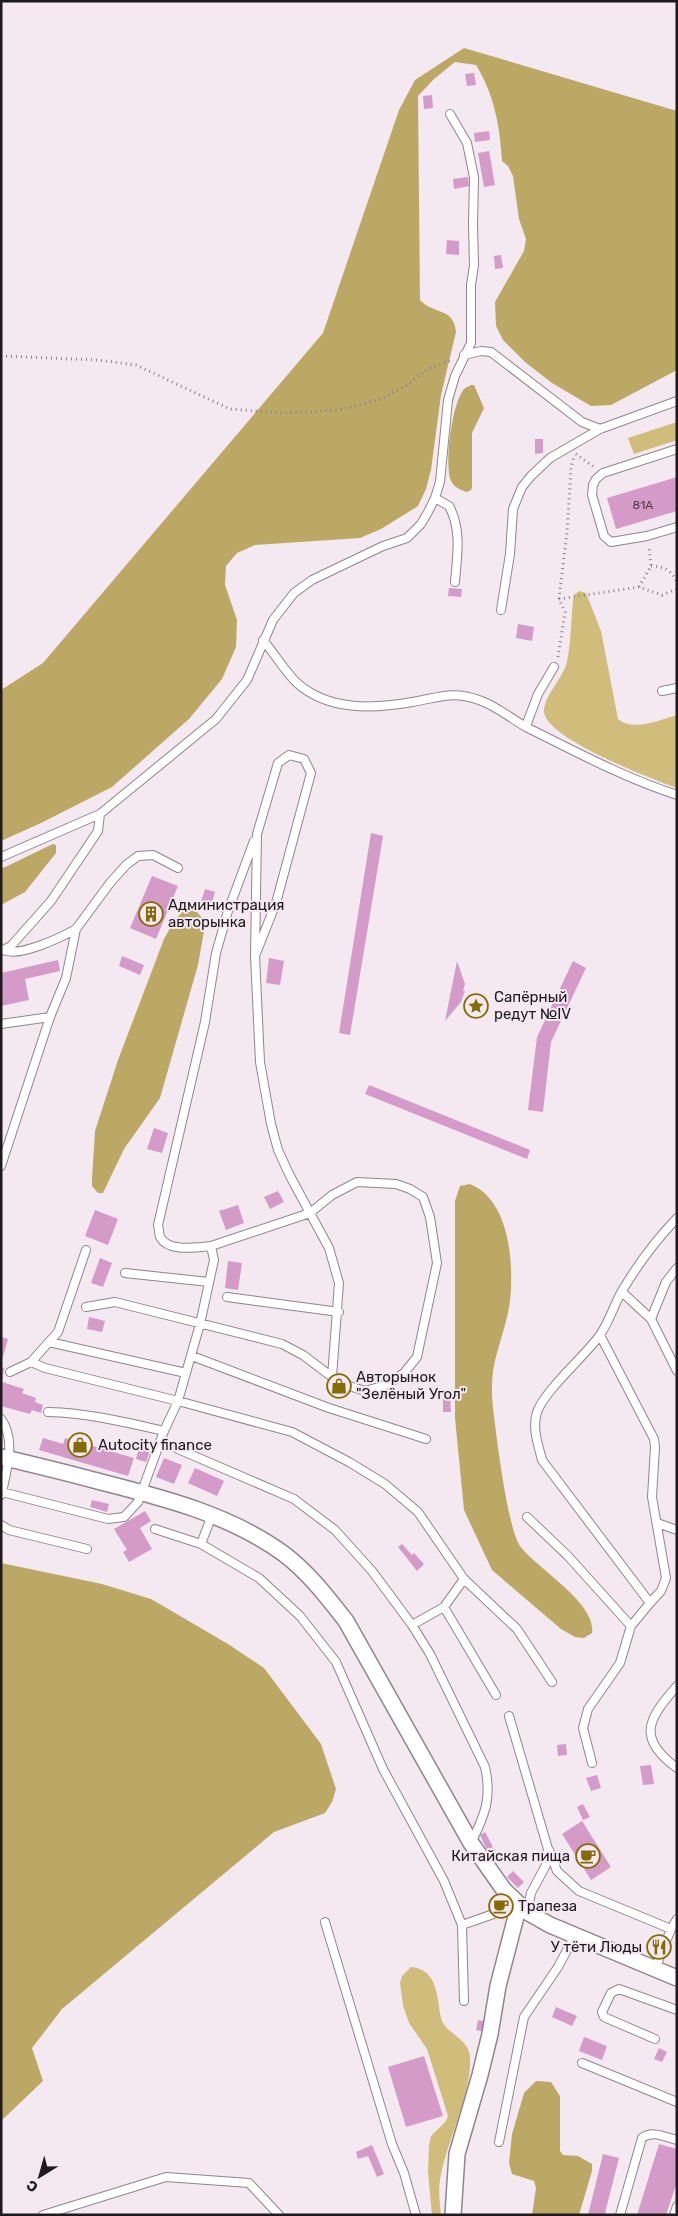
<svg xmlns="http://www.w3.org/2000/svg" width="678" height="2216" viewBox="0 0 678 2216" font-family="Rubik,sans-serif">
  <rect width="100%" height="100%" fill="#f4e8f1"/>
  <path fill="#d0bd7b" d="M677,422v18l-43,14 -6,-16z
    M579,591l7,2 15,38 17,88c16,13 41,1 59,-4v73c-25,-9 -133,-50 -133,-77 0,-15 19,-33 23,-49 4,-20 4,-41 6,-61l1,-6z
    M411,1967c27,2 26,31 30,51 4,16 28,20 29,39 2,38 -24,85 -30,123 -2,11 0,24 1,35h-9l-4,-43 1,-26 2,-10 15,-15 2,-5 -21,-67 -18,-26 -6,-18 -3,-22 2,-7z"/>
  <path fill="#bca865" d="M464,48l213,63v259l-66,35 -20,1 -39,-23 -27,-21 -22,-22 -7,-14 -1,-24 29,-51 2,-12 -7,-20 -6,-43 -5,-10 -6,-5c-2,-35 -8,-67 -26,-96l-21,-3 -21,17 -16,17 2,204c14,15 34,7 36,32l-15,63 -10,75 -5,19 -8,17 -37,23 -21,9 -105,7 -18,8 -11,13 -1,19 12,35 -1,27 -14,32 -33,40 -77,68 -71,36 -40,18v-151l42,-27 280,-330 76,-223 16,-30z
    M471,385h3l10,23 -12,25v54l-1,3 -4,2c-7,-2 -13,-5 -16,-11 -7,-17 1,-74 11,-89 2,-4 5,-5 9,-7z
    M53,844l3,1v8l-31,39 -24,13v-36z
    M189,908l7,3 7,8 1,12 -6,34 -38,133 -36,51 -21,44h-5l-6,-7v-7l3,-48 23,-71 46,-121c7,-12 12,-25 25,-31z
    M470,1184c40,16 44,80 40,117 -3,24 -13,46 -17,70 -2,15 -1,30 1,45 3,25 14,113 26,130 16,22 77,57 72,87l-8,5 -9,-1 -14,-8 -69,-59 -28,-60 -9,-92v-217l5,-15z
    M1,1563l101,21 49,15 77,45 36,24 57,76 15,45 -4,13 -7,11 -51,19 -212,177 -30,39 11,33 -42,40z
    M536,2081l15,1 9,14v55l3,4 15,1 14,8v7l-13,44h-47l4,-27 -2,-7 -22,-7 -3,-11 3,-29 12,-41z"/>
  <path fill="#d49bc8" d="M474,73l2,12 -9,1 -2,-12z
    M432,95l1,13 -9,1 -1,-13z
    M489,131l1,9 -15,2 -1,-9z
    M489,151l6,34 -11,2 -6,-34z
    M468,177l1,9 -15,3 -1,-10z
    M447,240l12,1v14l-13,-1z
    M501,255l2,13 -8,1 -1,-13z
    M535,439h8v14l-8,1z
    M677,477v34l-61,18 -9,-31z
    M449,588l13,1 -1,8 -13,-1z
    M518,624l16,3 -2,14 -16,-3z
    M371,833l12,3 -33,199 -11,-2z
    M152,876l26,10 -22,53 -26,-11z
    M205,889l10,3 -6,20 -10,-3z
    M122,956l22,9 -4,10 -21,-9z
    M269,958l15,3 -4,24 -14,-2z
    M58,960l2,11 -35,8 4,21 -28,6v-33z
    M457,961l8,23 -2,7h2l-4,11 -16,19z
    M573,961l13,7 -35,74 -8,70 -15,-2 9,-73z
    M369,1085l161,65 -3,9 -162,-65z
    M154,1128l14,5 -6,20 -15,-4z
    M278,1191l6,11 -14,7 -6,-12z
    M238,1205l6,18 -18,7 -7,-19z
    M95,1210l23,9 -10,26 -23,-9z
    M100,1258l12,5 -9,24 -12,-4z
    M228,1261l14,2 -4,27 -13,-2z
    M89,1317l16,4 -3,11 -15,-3z
    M1,1337l7,2 -6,21h-1z
    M1,1367l3,1 -2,14 22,7 -2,4 14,5 -1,4 8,3 -2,8 -9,-3 -2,4 -29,-8z
    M443,1396h7l1,16h-8z
    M43,1438l20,6 2,-6 69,20 -6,18 -89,-26z
    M139,1448l11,3 -4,11 -10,-3z
    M164,1458l18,7 -8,19 -18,-7z
    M195,1468l29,13 -7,15 -29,-13z
    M92,1500l17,4 -2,8 -17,-5z
    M145,1511l6,10 -11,7 12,21 -23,13 -6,-10 4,-2 -13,-21z
    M402,1544l10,11 2,-2 10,11 -7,7 -19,-24z
    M566,1744l1,11 -9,1 -1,-11z
    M651,1765l3,19 -11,1 -3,-19z
    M597,1775l4,13 -10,3 -5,-13z
    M583,1804l7,13 -7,3 -6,-13z
    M582,1821l29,46 -20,13 -29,-46z
    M485,1832l8,15 -6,3 -7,-15z
    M513,1871l11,11 -6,6 -11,-11z
    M654,1940l8,4 -3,9 -9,-3z
    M556,2007l21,9 -5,10 -20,-9z
    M478,2020l10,2 -2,10 -10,-2z
    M584,2037l23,9 -5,14 -23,-9z
    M659,2048l8,4 -5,10 -8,-3z
    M424,2056l19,60 -37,11 -18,-60z
    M659,2144l18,5v33l-11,33h-29z
    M372,2145l12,29 -7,3 -9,-21 -10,3 -2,-7z
    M603,2154l16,4 -13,51 -1,6h-17z"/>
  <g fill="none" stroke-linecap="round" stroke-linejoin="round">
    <g stroke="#90858d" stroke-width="10">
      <path id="service" d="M464,355l17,-4 10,1 91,70 18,7
        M677,449l-74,24 -7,6 -3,6 -1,10 12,41 7,6 36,-6 30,-9
        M435,498l14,8c13,24 8,50 6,76
        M501,610l9,-56 3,-45 9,-22 9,-11 19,-18 50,-29 77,-28
        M263,640c11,13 21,30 33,42 31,29 77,27 116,20 26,-4 40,-12 67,-2 18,6 32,19 49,28 48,24 97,50 149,67
        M662,691l15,-3
        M526,726l12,-32 16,-27
        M1,857l99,-43 116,-95 31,-39 26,-60 21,-27 18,-13 71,-34 24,-8 14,-14 7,-12 7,-14 5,-16 8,-82 7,-24 16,-33v-58l3,-20 -1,-40 1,-48 -7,-34 -17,-29
        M4,950c14,8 58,-13 72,-21
        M1,951l10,-5 40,-45 47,-70 2,-17
        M1,1024l49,-7
        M1,1166l49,-149 16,-39 10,-49 34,-46 16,-18 12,-9 15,-1 25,13
        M357,1182l39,2 14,5 13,8 7,20 7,46 -20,94 -13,16 -18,12 -21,6 -22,-7 -11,-7 7,-94 -10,-35 -19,-35 22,-18z
        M211,1246c-14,1 -42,7 -51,-9 -1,-3 -1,-9 -2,-12l47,-203 11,-69 12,-42 26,-70
        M125,1273l84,9
        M622,1292l29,27 26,52
        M227,1297l112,15
        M86,1307l29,-5 167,42 21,11 29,22
        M651,1319l15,-37 11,-14
        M600,1335l54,104 1,8 -3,50 14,81 -5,13 -11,12
        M49,1342l137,31
        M192,1356l137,52 97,31
        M31,1362l14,6 133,33 114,31 57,30 36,22 33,28 46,67 -20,28 -32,18
        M10,1372l21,-10 27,-30 28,-82
        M48,1412c40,1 77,10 116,19
        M1,1419c15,20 6,50 1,73
        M178,1449l116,50 41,31 37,41 40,54 18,29 55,113c7,31 0,48 -14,76
        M1,1495l1,-3 106,27 16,-2 14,-15 26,-71 14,-30 22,-77 14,-64 -3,-14 99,-33 -20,-37 -12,-26 -7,-26 -11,-62 -5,-106 21,-53 35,-130 -7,-14 -15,-4 -11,8 -21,71 -2,122
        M212,1515l-11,29 58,34 41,38 36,46 47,107 61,112 18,44 2,76
        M527,1517l40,38 64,71
        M657,1523l20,7
        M1,1525l8,5 78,19
        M155,1529l46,15
        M464,1579l53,50 35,53
        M444,1607l52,88
        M677,1686c-29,33 -41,52 0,82
        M509,1716l39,133 -2,16 -15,28 -4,19
        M592,1763l-9,-35 5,-19 32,-46 11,-37 19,-23 -108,-143c-4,-16 -10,-31 -5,-48 8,-22 48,-56 63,-77 9,-13 14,-30 22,-44 16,-27 33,-50 55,-73
        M549,1850l8,21 22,20 92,38 6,-10
        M325,1922l67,222 12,29 12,42
        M462,1925l57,-20
        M655,1969l16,-40
        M655,2039l-51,-22 -2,-5 9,-19 8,-4 58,21
        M582,2063l95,39
        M499,2142l25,-125 34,-50 16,-30
        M43,2215l123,-38 83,6 30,32
        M620,2215l22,-77c10,-8 23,-1 35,2
        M674,2215l3,-9"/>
    </g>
    <g stroke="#90858d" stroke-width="18">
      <path id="minor" d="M1,1457c34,8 67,16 100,25 63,16 130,33 183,72 24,18 43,43 62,67l125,222 33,47 23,22 23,13 127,53
        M453,2215l4,-61 23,-79 10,-41 8,-48 21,-81"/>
    </g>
    <path stroke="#898187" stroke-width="3" stroke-dasharray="1 4" stroke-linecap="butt" d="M1,356l97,4 38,5 94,44 50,4 59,-3 42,-11 25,-13 23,-18 21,-7
      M576,454l18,13
      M651,566c13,0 21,5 26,16
      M639,587l12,-21 -2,-20
      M559,599l80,-12 23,8 15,-6
      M558,657l7,-45 -6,-13 8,-67 4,-63 3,-13"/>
    <use href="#service" stroke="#fff" stroke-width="8"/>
    <use href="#minor" stroke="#fff" stroke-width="15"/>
  </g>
  <defs>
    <g id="building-ring" transform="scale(1.25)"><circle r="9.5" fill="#f4e8f1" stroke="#836c07" stroke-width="1.5"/><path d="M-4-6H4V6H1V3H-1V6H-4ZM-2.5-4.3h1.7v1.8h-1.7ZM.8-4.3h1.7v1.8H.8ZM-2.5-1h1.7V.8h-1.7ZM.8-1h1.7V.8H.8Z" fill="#836c07"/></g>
    <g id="sight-ring" transform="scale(1.25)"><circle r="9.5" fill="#f4e8f1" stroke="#836c07" stroke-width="1.5"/><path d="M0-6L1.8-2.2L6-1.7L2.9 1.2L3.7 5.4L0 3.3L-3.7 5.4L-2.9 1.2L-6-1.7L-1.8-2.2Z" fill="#836c07"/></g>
    <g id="shop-ring" transform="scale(1.25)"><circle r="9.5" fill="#f4e8f1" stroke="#836c07" stroke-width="1.5"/><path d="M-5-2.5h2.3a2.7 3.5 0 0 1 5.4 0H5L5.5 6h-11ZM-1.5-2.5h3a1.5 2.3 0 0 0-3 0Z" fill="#836c07"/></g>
    <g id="cafe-ring" transform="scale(1.25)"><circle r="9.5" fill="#f4e8f1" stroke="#836c07" stroke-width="1.5"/><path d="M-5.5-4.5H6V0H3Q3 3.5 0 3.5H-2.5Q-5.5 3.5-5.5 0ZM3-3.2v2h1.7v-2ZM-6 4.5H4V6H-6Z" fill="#836c07"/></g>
    <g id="restaurant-ring" transform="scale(1.25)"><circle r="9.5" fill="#f4e8f1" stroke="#836c07" stroke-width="1.5"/><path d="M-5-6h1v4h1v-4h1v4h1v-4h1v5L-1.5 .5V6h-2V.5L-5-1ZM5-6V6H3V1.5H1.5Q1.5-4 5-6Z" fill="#836c07"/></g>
  </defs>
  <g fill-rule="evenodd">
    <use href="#building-ring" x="151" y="914"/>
    <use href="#sight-ring" x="476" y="1006"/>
    <use href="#shop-ring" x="339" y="1386"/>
    <use href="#shop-ring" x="80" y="1445"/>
    <use href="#cafe-ring" x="588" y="1856"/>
    <use href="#cafe-ring" x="501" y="1906"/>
    <use href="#restaurant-ring" x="659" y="1947"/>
  </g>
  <g text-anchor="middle" stroke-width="4" stroke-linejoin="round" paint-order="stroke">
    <g font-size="12" fill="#4c3a48">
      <text x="643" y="509">81А</text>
    </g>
    <g font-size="15" fill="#1e1a1d" stroke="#f4e8f1" text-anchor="start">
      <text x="168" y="910">Администрация<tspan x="168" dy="17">авторынка</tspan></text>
      <text x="494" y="1002">Сапёрный<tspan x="494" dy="17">редут №IV</tspan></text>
      <text x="356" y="1382">Авторынок<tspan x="356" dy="17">"Зелёный Угол"</tspan></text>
      <text x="98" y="1450">Autocity finance</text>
      <text x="570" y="1861" text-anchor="end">Китайская пища</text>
      <text x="518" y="1911">Трапеза</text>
      <text x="642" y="1952" text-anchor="end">У тёти Люды</text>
    </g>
  </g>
  <rect width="678" height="2216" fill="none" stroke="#1e1a1d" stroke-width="5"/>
  <g transform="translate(40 2176) rotate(217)" stroke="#f4e8f1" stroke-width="4" paint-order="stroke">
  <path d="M0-4L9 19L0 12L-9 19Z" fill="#1e1a1d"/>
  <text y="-8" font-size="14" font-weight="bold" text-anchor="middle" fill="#1e1a1d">С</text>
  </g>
</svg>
